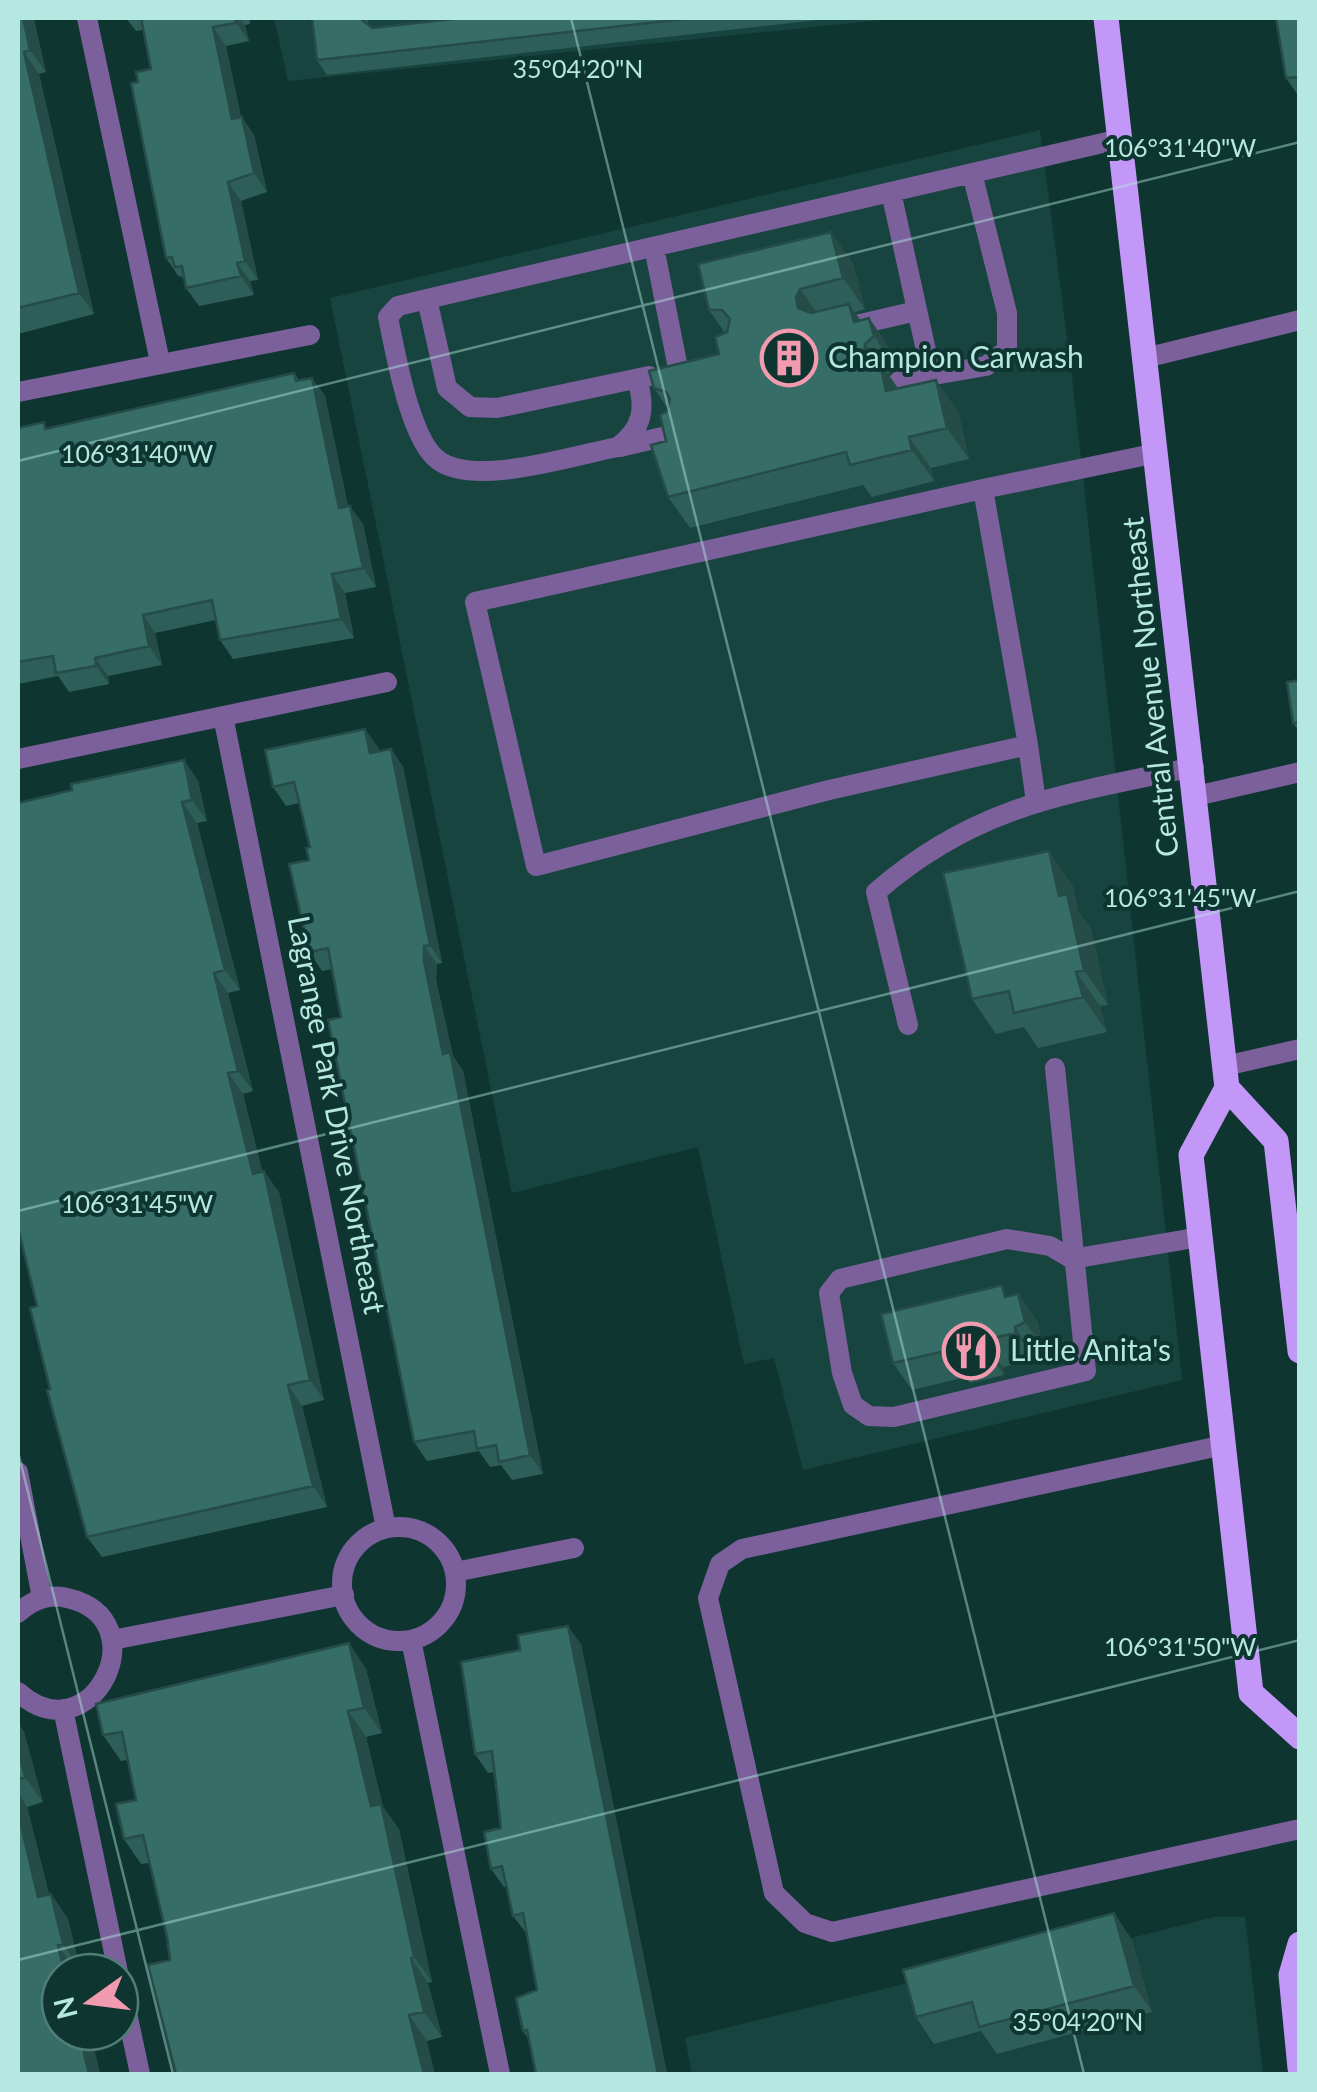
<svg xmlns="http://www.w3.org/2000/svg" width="1317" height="2092" viewBox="0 0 1317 2092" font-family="Lato,sans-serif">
  <rect width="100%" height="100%" fill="#0e3530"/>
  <path fill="#18443f" d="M274,18h626l-612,63z
    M1040,130l32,246 110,1004 -379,90 -29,-112 -30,6 -46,-217 -186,46 -182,-895z
    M1214,1917h31l18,157h-571l-7,-36 366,-90 1,10z"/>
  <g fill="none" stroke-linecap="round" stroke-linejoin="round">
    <path stroke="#7b609b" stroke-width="20" d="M891,192l40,181
      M654,247l24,121
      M427,299l20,89 23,19 27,1 152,-32
      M848,327l68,-16
      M637,379c9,29 6,49 -19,68 -44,8 -143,41 -180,13 -28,-20 -43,-109 -50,-143l10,-11 29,-7 693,-160
      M899,381l87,-15 21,-16v-37l-35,-140
      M620,447l59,-14
      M983,489l-508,113 61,264 293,-76 199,-45 -45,-256 174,-36
      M1028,745l8,57
      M1196,796l104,-24
      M908,1025l-32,-133c101,-88 191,-98 318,-125
      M1225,1066l75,-17
      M1055,1068l31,303 -192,46 -25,-1 -16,-11 -11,-32 -13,-80 11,-14 167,-40 43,7 22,13 128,-22
      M1224,1445l-482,104 -22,15 -12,34 66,295 31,30 27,9 468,-103
      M455,1572l119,-24
      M112,1640l232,-45"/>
    <path stroke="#7b609b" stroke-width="20" d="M87,18l73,344
      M1145,358l155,-38
      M18,392l292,-57
      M223,716l163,812
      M18,759l369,-77
      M18,1472l24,126
      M342 1584a57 57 0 1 1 114 0a57 57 0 1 1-114 0Z
      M18,1613c13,-12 31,-20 49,-15 94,21 24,160 -49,94
      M411,1640l89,434
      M63,1709l55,263
      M120,1980l20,94"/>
    <path stroke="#c397f8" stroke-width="25" d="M1106,18l121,1070 -36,67 60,538 49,44
      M1227,1088l49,53 24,210
      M1300,1944l-9,31 9,93"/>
  </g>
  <path fill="#2e5e58" d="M18,18l28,54 -7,2 55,240 -76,20z
    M126,18h123l1,6 -5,1 4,16 -23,5 15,71 13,18 13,57 -26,9 17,79 -8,1 4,14 -55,11 -13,-18 -1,-6 -4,-6 -2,1 -13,-19 -28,-176 13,-13 -8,-39 -7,1z
    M312,18h56v7l4,3 90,-10h373l-508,57 -10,-15z
    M1300,18v80l-14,-20z
    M853,263l12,46 -10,3 6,9 8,-3 22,32 5,18 -8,6 10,14 60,23 11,48 -38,9 3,13 -62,16 -9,-12 -173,43 -22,-31 -2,-56 2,-32 -14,-21 65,-34 6,-21 -16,-23z
    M294,373l5,7 13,-2 13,18 23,110 15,18 13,63 -31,6 9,45 -121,21 -13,-19 -4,-20 -61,13 7,32 -54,11 1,8 -40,8 -11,-16 -40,8v-256h30z
    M1300,680v53l-7,-10z
    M378,747l1,4 12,-2 12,18 39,196 -5,1 -1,16 17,76 10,15 80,403 -31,6 -11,-15 -11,2 -11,-16 -52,10 -13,-19 -73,-425 -9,-48 -10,2 -13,-19v-92l1,-13 -11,-44 -13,3 -13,-19z
    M184,760l14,21 9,40 -10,2 43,167 -12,3 25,98 -10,3 19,77 17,21 45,208 -22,6 25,101 -225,50 -15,-20 -37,-148 -13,-83 35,-516z
    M1073,886l5,25 13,18 17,76 -8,1 7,26 -69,16 -14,-21 -28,7 -24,-35z
    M1018,1294l19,27 7,28 -11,5 2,6 -32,7 1,8 -34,8 -4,-6 -54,13 -19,-27 117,-67z
    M349,1643l17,26 16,64 -16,4 17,70 16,22 33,153 -4,1 14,54 -15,4 -257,-81 -3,-23 -18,-74 -8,1 -17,-25 12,-39 -9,-40 -6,1 -18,-26z
    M581,1644l86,430h-131l-7,-34 -6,-9 14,-41 -10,-56 -14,-18 -6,-29h-3l-13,-18 10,-41 -7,-56 -6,1 -13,-19z
    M18,1723l6,9 19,70 -16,5 22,87h2l17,25 12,50 -5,1 -15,62h30l10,42h-82z
    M1114,1913l18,27 20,72 -155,42 -16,-23 -47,13 -18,-27z"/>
  <path fill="#264c47" d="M23,18h11l12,54 -16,-22z
    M235,18h5l5,7 4,16 -13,-18z
    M213,27l13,19 19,91 -13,-18z
    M24,52l15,22 55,240 -15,-21z
    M242,117l12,18 13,57 -13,-19z
    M228,182l13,19 17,79 -13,-19z
    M831,232l22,31 12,46 -22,-31z
    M237,263l13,18 4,14 -13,-19z
    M800,289l22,31 -24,-12 -2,-11z
    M849,304l22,32 -17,-14z
    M869,318l22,32 5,18 -22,-32z
    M865,344l16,24 -1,-5 22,31 -16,-3 -22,-38z
    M312,378l13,18 27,130 -13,-18z
    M936,380l22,31 11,48 -22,-31z
    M909,437l22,31 3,13 -22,-31z
    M350,506l13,18 13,63 -13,-19z
    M332,574l13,19 9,45 -13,-19z
    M143,615l12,18 7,32 -13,-19z
    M95,658l13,18 1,8 -13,-18z
    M365,729l13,18 5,25 -13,-19z
    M391,749l12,18 39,196 -12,-18z
    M184,760l14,21 9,40 -15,-21z
    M182,802l15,21 43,167 -15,-20z
    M1049,851l24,35 5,25 13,18 17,76 -24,-35 -25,-74z
    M424,946l13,18 -1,16 17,76 10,15 80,403 -13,-19 -106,-494z
    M1076,972l24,34 7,26 -24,-35z
    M214,973l14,20 25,98 -15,-20z
    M228,1073l15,21 25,100 -15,-20z
    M264,1171l15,21 45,208 -14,-20z
    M1018,1294l19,27 7,28 -19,-27z
    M1015,1327l18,27 2,6 -19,-27z
    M984,1340l19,27 1,8 -19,-27z
    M288,1385l14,21 25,101 -14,-21z
    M568,1626l13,18 86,430h-9z
    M349,1643l17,26 16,64 -18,-25z
    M348,1711l18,26 17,70 16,22 33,153 -18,-25 -43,-151z
    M18,1723l6,9 19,70 -18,-25 -7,-28z
    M18,1793l9,14 29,115 -18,-25 -20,-84z
    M51,1894l17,25 12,50 -17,-25z
    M1114,1913l18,27 20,72 -18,-26z
    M58,1945l17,25 1,2h-12z
    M411,1958l17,25 14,54 -18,-25z
    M409,2015l18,26 8,33h-11z
    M79,2032h11l10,42h-11z"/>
  <path fill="#366d66" stroke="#264c47" stroke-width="2.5" d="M18,18h5l7,32 -6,2 55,241 -61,15z
    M141,18h94l1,5 -23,4 19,92 10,-2 12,56 -26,9 17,79 -8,2 4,13 -55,12 -4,-22 -7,1 -3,-10 -6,1 -35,-175 7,-1 -2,-10 15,-3z
    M312,18h48l12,10 90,-10h231l-376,42z
    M1276,18h24v59l-14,1z
    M831,232l12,46 -43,11 -4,8 2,11 13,5 38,-9 5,18 15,-4 5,18 -9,8 -1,9 7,9 9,1 6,28 50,-11 11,48 -38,9 3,13 -62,15 -4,-13 -178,45 -17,-52 15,-4 -6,-26 7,-4 3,-12 -4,-7 -12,-4 -5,-17 70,-17 -4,-17 12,-5 3,-13 -8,-9h-13l-11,-46z
    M294,373l2,8 16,-3 27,130 11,-2 13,62 -31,6 9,45 -121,21 -8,-40 -69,15 6,31 -54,12 1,8 -40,7 -3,-17 -35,6v-234l26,-6 1,7z
    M1300,680v42l-7,1 -6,-41z
    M365,729l5,24 21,-4 39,196 -6,1v15l19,93 7,-2 80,403 -31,7 -3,-17 -19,4 -3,-18 -60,11 -86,-422 13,-3 -13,-69 -19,4 -20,-88 20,-4 -3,-12 4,-1 -16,-65 -21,5 -8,-37z
    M184,760l8,40 -10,2 43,168 -11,3 24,98 -10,2 25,101 11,-3 46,209 -22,5 25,101 -226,51 -40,-147 3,-1 -20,-81 7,-2 -19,-78v-425l54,-13 -1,-6z
    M1049,851l10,45 8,-2 17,76 -8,2 7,25 -69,16 -5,-22 -37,8 -29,-126z
    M1002,1285l3,12 13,-3 7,28 -10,5 1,6 -32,7 1,8 -34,8 -2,-6 -56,13 -12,-49z
    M568,1626l90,448h-122l-9,-44 -4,1 -7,-33 21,-8 -14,-77 -10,3 -11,-50 -11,3 -7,-37 17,-4 -9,-77 -17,3 -14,-92 59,-12 -2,-15z
    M349,1643l15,65 -16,3 23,95 10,-2 33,153 -3,1 13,54 -15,3 15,59h-248l-28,-109 22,-5 -3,-23 -24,-102 -19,4 -8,-35 20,-4 -14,-68 -19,3 -7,-31z
    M18,1749l7,28 -7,2z
    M18,1813l20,84 13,-3 12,50 -5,1 6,27h-4v60h19l10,42h-71z
    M1114,1913l20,73 -155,41 -7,-25 -56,15 -13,-47z"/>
  <path fill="none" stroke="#b4e8e0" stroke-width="2.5" stroke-opacity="0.45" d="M571,18l513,2056M18,461l1282,-319M18,1211l1282,-320M18,1452l155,622M18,1960l1282,-320"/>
  <defs>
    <g id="building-ring" transform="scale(2.875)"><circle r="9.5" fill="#0e3530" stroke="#f29aaf" stroke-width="1.5"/><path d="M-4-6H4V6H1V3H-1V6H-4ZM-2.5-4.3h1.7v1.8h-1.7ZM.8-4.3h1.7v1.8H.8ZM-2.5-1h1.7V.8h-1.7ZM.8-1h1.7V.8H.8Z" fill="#f29aaf"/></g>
    <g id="restaurant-ring" transform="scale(2.875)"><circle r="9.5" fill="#0e3530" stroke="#f29aaf" stroke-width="1.5"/><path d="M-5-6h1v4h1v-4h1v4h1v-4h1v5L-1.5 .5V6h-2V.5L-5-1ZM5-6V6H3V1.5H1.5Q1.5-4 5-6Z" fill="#f29aaf"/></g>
  </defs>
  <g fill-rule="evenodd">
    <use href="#building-ring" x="789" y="358"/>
    <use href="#restaurant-ring" x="971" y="1351"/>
  </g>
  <g text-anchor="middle" stroke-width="8" stroke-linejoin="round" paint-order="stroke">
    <g font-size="30" fill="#b4e8e0" stroke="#0e3530" text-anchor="start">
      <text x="828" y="368">Champion Carwash</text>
      <text x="1010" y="1361">Little Anita's</text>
    </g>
    <g font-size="30" fill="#b4e8e0" stroke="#0e3530">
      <text transform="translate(1151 687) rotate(-96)" y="10">Central Avenue Northeast</text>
      <text transform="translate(336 1115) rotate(79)" y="10">Lagrange Park Drive Northeast</text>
    </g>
  </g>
  <g font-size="25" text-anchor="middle" fill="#b4e8e0" stroke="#0e3530" stroke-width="8" stroke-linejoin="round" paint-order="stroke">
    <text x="578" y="78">35°04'20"N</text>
    <text x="1180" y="157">106°31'40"W</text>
    <text x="137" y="463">106°31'40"W</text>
    <text x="1180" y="907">106°31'45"W</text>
    <text x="137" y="1213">106°31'45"W</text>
    <text x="1180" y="1656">106°31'50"W</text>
    <text x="1078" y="2031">35°04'20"N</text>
  </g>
  <rect width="1317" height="2092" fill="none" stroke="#b4e8e0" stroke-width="40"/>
  <g transform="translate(90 2002) rotate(256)"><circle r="48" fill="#0e3530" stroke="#507d76" stroke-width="2.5"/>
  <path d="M0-8L18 38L0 25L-18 38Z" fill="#f29aaf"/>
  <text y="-15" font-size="28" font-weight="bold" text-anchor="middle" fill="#b4e8e0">N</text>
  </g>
</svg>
